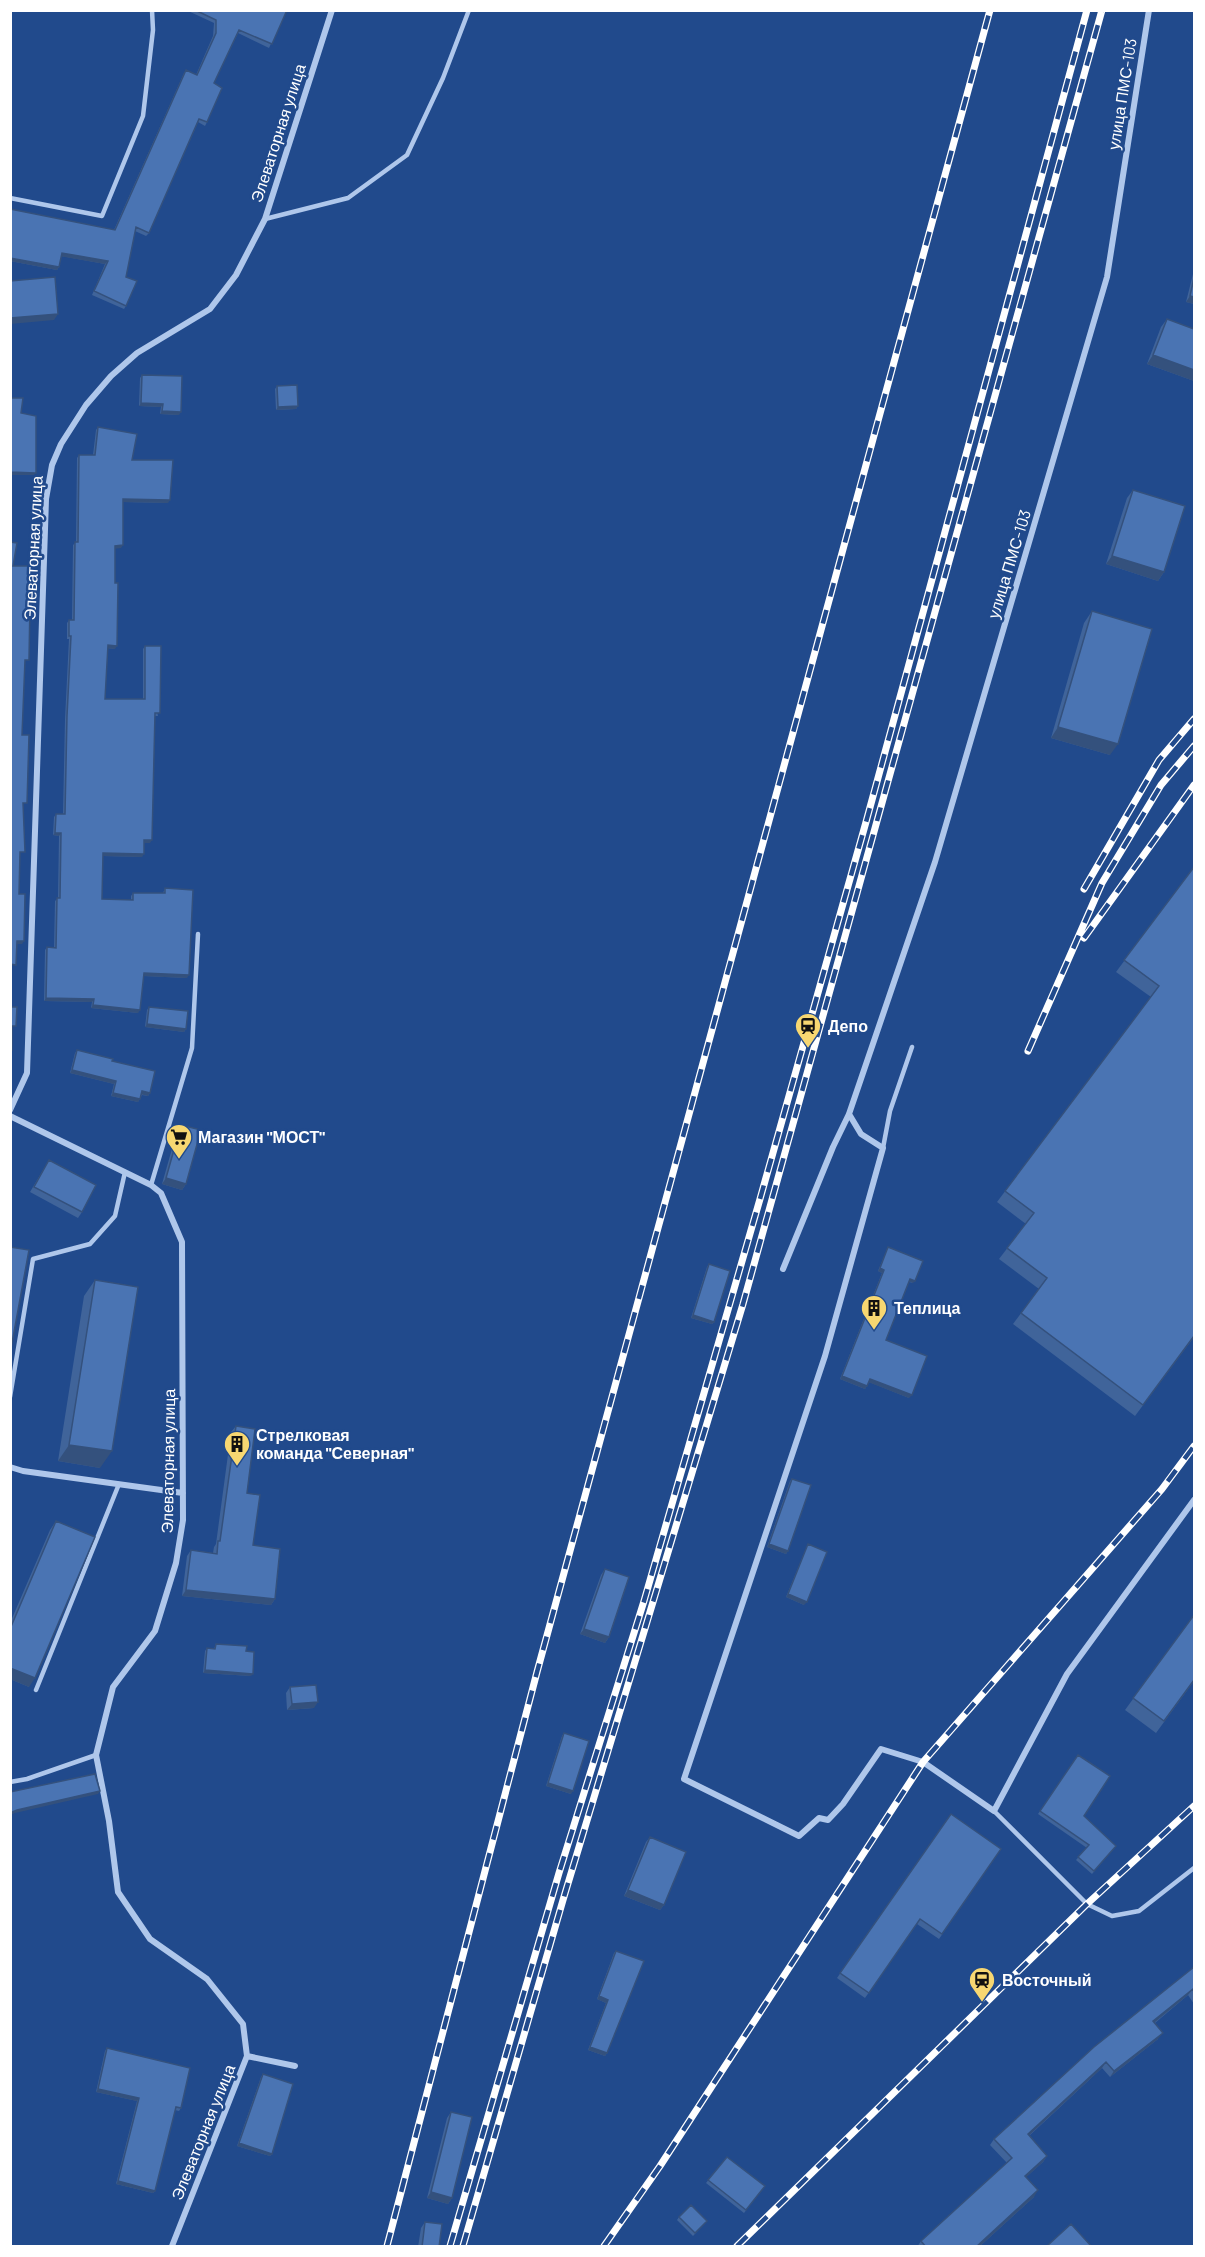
<svg xmlns="http://www.w3.org/2000/svg" width="1205" height="2257" viewBox="0 0 1205 2257" font-family="Barlow,sans-serif">
  <rect width="100%" height="100%" fill="#214a8c"/>
  <g fill="none" stroke-linecap="round" stroke-linejoin="round">
    <path stroke="#afc7eb" stroke-width="4.5" d="M10,198l92,18 41,-100 10,-86 -1,-20
      M265,219l83,-21 59,-43 36,-77 26,-68
      M883,1148l7,-37 22,-64
      M151,1185l41,-137 6,-114
      M10,1397l23,-138 57,-15 25,-28 10,-44
      M36,1690l83,-206
      M10,1782l17,-3 69,-24
      M994,1811l93,93 25,12 27,-5 55,-43"/>
    <path stroke="#afc7eb" stroke-width="6" d="M10,1110l17,-37 19,-574 6,-34 9,-21 25,-39 25,-29 26,-23 73,-44 26,-34 29,-56 67,-209
      M849,1114l12,20 22,14 -58,208 -141,423 115,57 20,-18 9,2 15,-16 38,-55 42,13 71,49 73,-137 127,-174
      M10,1116l141,69 10,8 21,49 1,278 -7,43 -21,68 -42,56 -17,68 13,66 9,71 32,47 57,40 36,45 4,32 -75,190
      M783,1269l50,-122 16,-33 86,-252 172,-585 42,-267
      M10,1467l13,4 160,22
      M247,2056l48,10"/>
    <g stroke="#fff" stroke-width="7">
      <path id="rail" d="M1084,889l75,-129 35,-41
        M1084,938l110,-153
        M1028,1051l74,-168 59,-98 33,-39
        M387,2246l150,-574 453,-1662
        M450,2246l109,-373 85,-272 116,-402 106,-377 221,-812
        M463,2246l100,-346 180,-596 359,-1294
        M604,2246l56,-80 263,-404 239,-273 32,-43
        M737,2246l350,-342 107,-98"/>
    </g>
    <use href="#rail" stroke="#214a8c" stroke-width="4.5" stroke-dasharray="14" stroke-linecap="butt"/>
  </g>
  <path fill="#40649a" d="M186,10h101l-18,38 -31,-15 -24,50 -7,39 -2,4 -7,-4 -49,111 -3,3 -11,-5 -9,46v29l-2,3 -32,-14 13,-31 -44,-8 -2,11 -2,3 -47,-9v-52l104,21 70,-157 2,-3 10,5 17,-39 1,-13z
    M1194,270v34l-8,-2z
    M1167,319l27,10v52l-47,-17 14,-37z
    M142,375l37,40 -19,-1 1,-7 -22,-1 1,-28z
    M277,386l21,20 -2,3 -20,1 -1,-21z
    M98,427l34,33 36,43 -45,-1 -2,46h-6v101l-8,-1 -2,51h38v-50l2,-3 13,70h-3l-5,127h-6l-2,14 -39,-1 -1,43 29,1v-4l2,-3h30l2,-5 22,90 -43,-2 -6,37 -47,-5 1,-6 -48,-1 1,-51 2,-3 7,1 1,-47 3,-3 1,-62 -6,-1 1,-18 2,-3h7l2,-95 4,-80h-2v-16l2,-3h3l1,-75 3,-3 1,-84 2,-3h14l3,-25z
    M1133,490l31,82 -6,9 -52,-17 21,-66z
    M1092,611l18,144 -59,-17 33,-115z
    M1194,867v470l-59,79 -122,-92 26,-35 -40,-30 27,-35 -29,-22 154,-205 -35,-25z
    M149,1007l37,22 -2,3 -39,-5 2,-17z
    M77,1050l35,11 38,32 -2,3 -6,-1 -4,7 -27,-6 3,-12 -44,-11 5,-20z
    M181,1125l5,59 -4,6 -20,-6 15,-53z
    M49,1160l33,52 -4,6 -48,-26z
    M888,1247l25,36 -4,-1 -23,58 23,58 -40,-16 -4,7 -25,-10 42,-106 -4,-2z
    M709,1264l5,58 -2,2 -21,-6 16,-51z
    M95,1280l5,188 -42,-7 26,-165z
    M236,1426l11,67 6,52 22,54 -4,6 -89,-9 5,-40 4,-6 22,3 1,-6 2,-3 15,-112z
    M792,1479l-4,72 -2,3 -19,-7 23,-66z
    M56,1521l-27,166 -19,-8v-56l40,-93z
    M808,1544l-4,61 -18,-8z
    M605,1569l4,68 -4,6 -25,-9 21,-59z
    M1194,1615v66l-38,52 -31,-23z
    M216,1644l35,32 -48,-3 2,-22 2,-3 7,1z
    M290,1687l24,21 -27,2 -1,-17z
    M564,1733l7,61 -25,-8 16,-50z
    M1078,1755l6,61 32,30 -24,28 -16,-14 11,-12 -49,-34z
    M951,1814l50,35 -62,90 -22,-15 -52,74 -28,-20z
    M650,1837l14,68 -4,5 -36,-14 22,-54z
    M616,1951l-9,102 -2,3 -17,-6 18,-47 -9,-4 17,-46z
    M1194,1967v37l-6,-9 -33,28 3,16 -48,38 -8,-9 -73,68 18,20 -4,6 -17,15 8,20 -55,50h-62l4,-6 86,-78 -17,-18 4,-6z
    M107,2048l74,60 -2,3 -4,-1 -20,81 -2,2 -37,-9 21,-83 -41,-9 9,-41z
    M263,2074l9,80 -2,2 -33,-10 24,-69z
    M451,2112l1,86 -4,6 -21,-6 20,-80z
    M727,2157l38,29 -21,27 -38,-30z
    M679,2217l28,4 -14,15 -16,-16z
    M425,2222l14,25h-21l3,-19z"/>
  <path fill="#34517d" d="M62,253l46,8 -3,3 -46,-8z
    M10,258l49,9 -2,3 -47,-9z
    M1190,296l4,1v7l-8,-2z
    M58,314l-4,6 -44,4v-6z
    M1153,355l41,15v11l-47,-17z
    M141,403l22,1 -2,3 -22,-1z
    M298,406l-2,3 -20,1 2,-3z
    M162,411l19,1 -2,3 -19,-1z
    M10,472l26,1 -2,2h-24z
    M123,499l47,1 -2,3 -47,-1z
    M123,545l-2,3 -8,1 2,-3z
    M1112,556l52,16 -6,9 -52,-17z
    M108,645l9,1 -2,3 -10,-1z
    M1058,727l60,17 -8,11 -59,-17z
    M55,833h6l-2,3 -6,-1z
    M144,840h8l-2,3h-8z
    M103,853l41,1 -2,3 -41,-1z
    M17,941h7l-2,3h-7z
    M144,973l45,2 -2,3 -45,-2z
    M46,998l48,1 -2,3 -48,-1z
    M93,1005l47,5 -2,3 -47,-5z
    M147,1024l39,5 -2,3 -39,-5z
    M72,1070l44,11 -2,3 -44,-11z
    M142,1091l8,2 -2,3 -8,-2z
    M113,1093l27,6 -2,3 -27,-6z
    M166,1178l20,6 -4,6 -20,-6z
    M880,1268l4,2 -2,3 -4,-2z
    M910,1279l5,2 -2,2 -5,-2z
    M693,1315l21,7 -2,2 -21,-6z
    M842,1376l25,10 -2,3 -25,-10z
    M870,1379l42,16 -3,3 -41,-16z
    M69,1445l43,6 -12,17 -42,-7z
    M769,1544l19,7 -2,3 -19,-7z
    M186,1590l89,9 -4,6 -89,-9z
    M788,1594l19,8 -3,3 -18,-8z
    M584,1629l25,8 -4,6 -25,-9z
    M10,1668l25,10 -6,9 -19,-8z
    M205,1670l48,4 -2,2 -48,-3z
    M318,1702l-4,6 -27,2 5,-6z
    M548,1783l25,8 -2,3 -25,-8z
    M100,1791l-2,3 -83,19 -5,2v-2l7,-3z
    M628,1890l36,15 -4,5 -36,-14z
    M1193,1989l-5,6 -39,32 4,-6z
    M599,1996l9,4 -2,3 -9,-4z
    M1163,2033l-5,6 -48,38 4,-6z
    M590,2047l17,6 -2,3 -17,-6z
    M1106,2062l-4,6 -79,73 5,-7z
    M98,2089l41,9 -2,3 -41,-9z
    M239,2143l33,11 -2,2 -33,-10z
    M1047,2156l-4,6 -22,20 4,-6z
    M118,2181l37,10 -2,2 -37,-9z
    M1038,2190l-4,7 -55,50h-3z
    M431,2192l21,6 -4,6 -21,-6z"/>
  <path fill="#4a74b3" stroke="#34517d" stroke-width="1.5" d="M195,10h92l-15,34 -33,-14 -25,53 8,5 -15,34 -8,-3 -50,114 -13,-6 -10,50 11,4 -11,25 -32,-15 14,-30 -46,-8 -3,14 -49,-9v-49l105,21 71,-160 11,5 19,-42v-13z
    M55,277l3,37 -48,4v-37z
    M1194,278v19l-4,-1z
    M1167,319l27,10v41l-41,-15z
    M142,375l40,1 -1,36 -19,-1 1,-7 -22,-1z
    M297,385l1,21 -20,1 -1,-21z
    M10,398h13l-2,15 15,3v57l-26,-1z
    M98,427l39,7 -5,26h41l-3,40 -47,-1v46l-8,1v37h3l-1,63 -9,-1 -3,54h40v-53h16l-1,67h-5l-3,127h-8v14l-41,-1 -1,46 31,1v-7h32v-5l28,2 -4,85 -45,-2 -4,37 -47,-5 1,-6 -48,-1 1,-51 9,1 1,-50h3l1,-65h-6l1,-19h9l2,-98 4,-80h-2v-16h5l1,-78h3l1,-87h16z
    M1133,490l52,16 -21,66 -52,-16z
    M10,542l7,1 -4,23h19v36h-2l-1,58h-4l-3,75h7l-2,68h-4l2,49h-5l-1,42h6l-1,47h-7l-1,24 -6,-1z
    M1092,611l60,18 -34,115 -60,-17z
    M1194,867v469l-51,69 -122,-92 26,-35 -40,-30 27,-35 -29,-22 154,-205 -35,-26z
    M10,1007h7l-1,19h-4v24h-2z
    M149,1007l39,4 -2,18 -39,-5z
    M77,1050l36,9 -1,2 43,10 -5,22 -8,-2 -2,8 -27,-6 3,-12 -44,-11z
    M181,1125l20,5 -15,54 -20,-6z
    M49,1160l47,25 -14,27 -48,-25z
    M10,1247l19,3 -19,104z
    M888,1247l35,14 -8,20 -5,-2 -24,61 41,16 -15,39 -42,-16 -3,7 -25,-10 42,-106 -4,-2z
    M709,1264l21,7 -16,51 -21,-7z
    M95,1280l43,7 -26,164 -43,-6z
    M236,1426l19,3 -8,64 13,2 -7,50 27,4 -5,50 -89,-9 5,-40 26,4 1,-13h2z
    M792,1479l19,6 -23,66 -19,-7z
    M56,1521l39,16 -60,141 -25,-10v-39z
    M808,1544l19,8 -20,50 -19,-8z
    M605,1569l24,8 -20,60 -25,-8z
    M1194,1615v65l-30,41 -31,-23z
    M216,1644l31,2 -1,5 8,1 -1,22 -48,-4 2,-22 8,1z
    M316,1685l2,17 -26,2 -2,-17z
    M564,1733l25,8 -16,50 -25,-8z
    M1078,1755l32,21 -26,40 32,30 -22,25 -16,-14 11,-12 -49,-34z
    M95,1774l5,17 -83,19 -7,3v-21z
    M951,1814l50,35 -59,85 -22,-15 -51,74 -29,-20z
    M650,1837l36,15 -22,53 -36,-15z
    M616,1951l28,10 -37,92 -17,-6 18,-47 -9,-4z
    M1194,1967v25l-1,-3 -40,32 10,12 -49,38 -8,-9 -78,72 19,22 -22,20 13,14 -62,57h-50l-5,-6 91,-83 -18,-19 100,-92z
    M107,2048l83,20 -9,40 -5,-1 -21,84 -37,-10 21,-83 -41,-9z
    M263,2074l30,10 -21,70 -33,-11z
    M451,2112l21,5 -20,81 -21,-6z
    M727,2157l38,29 -19,24 -38,-30z
    M691,2205l16,16 -12,12 -16,-16z
    M425,2222l17,2 -3,23h-17z
    M1071,2224l21,23h-44l-1,-1z"/>
  <defs>
    <g id="station-pin" transform="scale(1.35)"><path d="M0 17L-7.5 6A9.5 9.5 0 1 1 7.5 6Z" fill="#f7d771" stroke="#214a8c"/><path d="M-3-6H3Q5-6 5-4V2Q5 4 3 4L4.5 6H3L1.5 4h-3L-3 6H-4.5L-3 4Q-5 4-5 2V-4Q-5-6-3-6ZM-3.5-4v3h7v-3ZM-3.5 1v1.5H-2V1ZM2 1v1.5H3.5V1Z" fill="#111"/></g>
    <g id="supermarket-pin" transform="scale(1.35)"><path d="M0 17L-7.5 6A9.5 9.5 0 1 1 7.5 6Z" fill="#f7d771" stroke="#214a8c"/><path d="M-6-5.5h2.5l.6 2H6L4.5 2H-2.5L-4.4-4H-6ZM-1.5 3.2a1.3 1.3 0 1 0 .1 0ZM3 3.2a1.3 1.3 0 1 0 .1 0Z" fill="#111"/></g>
    <g id="building-pin" transform="scale(1.35)"><path d="M0 17L-7.5 6A9.5 9.5 0 1 1 7.5 6Z" fill="#f7d771" stroke="#214a8c"/><path d="M-4-6H4V6H1V3H-1V6H-4ZM-2.5-4.3h1.7v1.8h-1.7ZM.8-4.3h1.7v1.8H.8ZM-2.5-1h1.7V.8h-1.7ZM.8-1h1.7V.8H.8Z" fill="#111"/></g>
  </defs>
  <g fill-rule="evenodd">
    <use href="#station-pin" x="808" y="1026"/>
    <use href="#supermarket-pin" x="179" y="1137"/>
    <use href="#building-pin" x="874" y="1308"/>
    <use href="#building-pin" x="237" y="1444"/>
    <use href="#station-pin" x="982" y="1980"/>
  </g>
  <g text-anchor="middle" stroke-width="5" stroke-linejoin="round" paint-order="stroke">
    <g font-size="16" fill="#fff" stroke="#214a8c">
      <text transform="translate(1122 94) rotate(-81)" y="6">улица ПМС-103</text>
      <text transform="translate(278 133) rotate(-72)" y="6">Элеваторная улица</text>
      <text transform="translate(33 548) rotate(-87)" y="6">Элеваторная улица</text>
      <text transform="translate(1009 564) rotate(-73)" y="6">улица ПМС-103</text>
      <text transform="translate(168 1461) rotate(-89)" y="6">Элеваторная улица</text>
      <text transform="translate(203 2132) rotate(-68)" y="6">Элеваторная улица</text>
    </g>
    <g font-size="16" font-weight="bold" fill="#fff" stroke="#214a8c" text-anchor="start">
      <text x="828" y="1032">Депо</text>
      <text x="198" y="1143">Магазин "МОСТ"</text>
      <text x="894" y="1314">Теплица</text>
      <text x="256" y="1441">Стрелковая<tspan x="256" dy="18">команда "Северная"</tspan></text>
      <text x="1002" y="1986">Восточный</text>
    </g>
  </g>
  <rect width="1205" height="2257" fill="none" stroke="#ffffff" stroke-width="24"/>
</svg>
